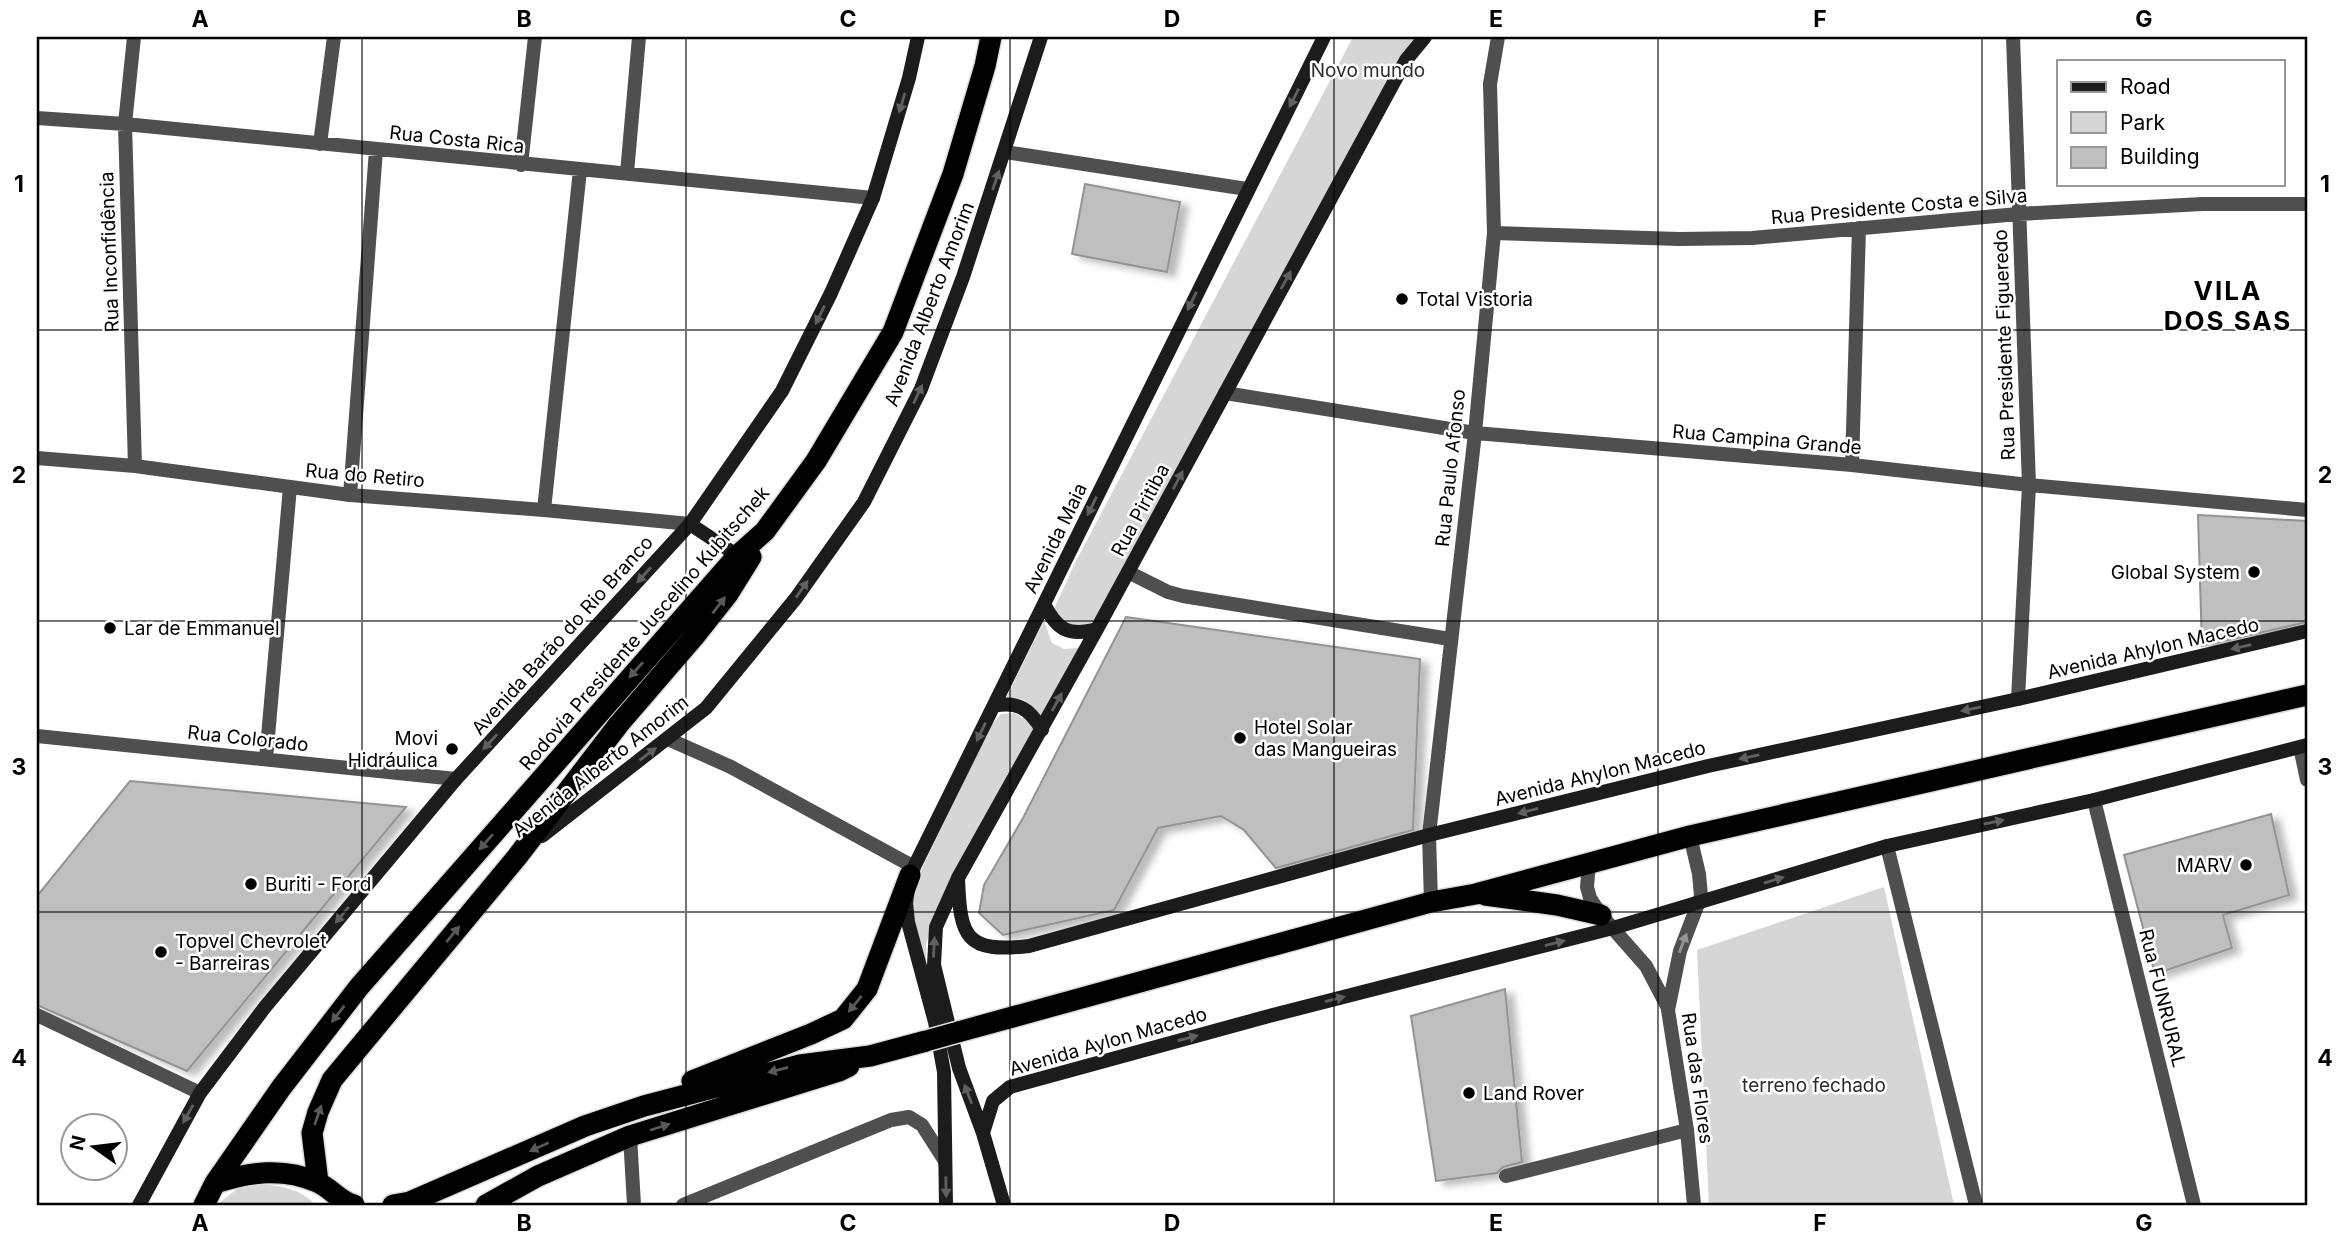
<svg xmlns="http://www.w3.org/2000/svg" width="2344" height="1242" viewBox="0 0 2344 1242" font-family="Inter,sans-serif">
  <defs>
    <filter id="shadow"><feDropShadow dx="8" dy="4.5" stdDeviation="3.5" flood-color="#0004"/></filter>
  </defs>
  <rect width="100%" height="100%" fill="#fff"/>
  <path fill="#d6d6d6" d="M1353,37h72l-334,594h-16l-22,-20 23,-50z
    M1044,621l8,22 12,6 15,-1 -35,72 -20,-20 -18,-2z
    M1014,713l14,8 6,9 -100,188 -8,26v38l-16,-74 6,-27 75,-156 10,-11z
    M1884,887l70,318h-245l-12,-255z
    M261,1184c22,2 39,5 55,21h-100l21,-16z"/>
  <path fill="#bfbfbf" stroke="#939393" stroke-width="2" filter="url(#shadow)" d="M1085,184l95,18 -13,70 -95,-18z
    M2198,515l109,6v101l-105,24z
    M1126,617l294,42 -7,171 -137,38 -32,-38 -23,-14 -63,12 -44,82 -111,25 -24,-22 5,-28 39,-67z
    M130,781l276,26 -219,264 -150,-66v-109z
    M2271,814l18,81 -66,20 9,33 -77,26 -31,-119z
    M1505,989l17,173 -19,5 -6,6 -61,8 -25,-165z"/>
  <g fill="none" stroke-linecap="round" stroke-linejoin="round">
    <g stroke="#dbdbdb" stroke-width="24">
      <path id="highway" d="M1485,895l72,10 44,10
        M958,1032l473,-130 45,-8 214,-58 617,-141
        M692,1081l119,-47 32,-15 24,-30 43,-114
        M318,1182l-6,-49 6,-21 14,-32 185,-223 102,-133 75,-87 34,-43 23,-37
        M215,1183c35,-11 68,-16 102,-1 14,6 22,19 37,23
        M204,1205l11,-22 66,-95 78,-101 379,-432 27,-24 51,-70 77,-129 60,-158 32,-108 6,-29
        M393,1205l17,-3 175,-76 59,-20 156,-41 70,-9 56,-15
        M486,1205l52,-29 92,-40 209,-65 10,-5"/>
    </g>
    <path stroke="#4f4f4f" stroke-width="14" d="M134,37l-9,87 10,342
      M2013,37l16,448 -11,214
      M37,118l88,6 748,74
      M320,144l14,-107
      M1005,152l242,37
      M521,165l14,-128
      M627,173l12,-136
      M1494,233l185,6 73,-1 266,-24 184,-10h105
      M1225,393l250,40 377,32 177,20 278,25
      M37,458l98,8 215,29 194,15 146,14
      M1852,465l7,-237
      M350,495l26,-345
      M544,510l36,-340
      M1128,572l40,20 15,4 267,43
      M37,736l419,43
      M668,739l63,28 183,100
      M2300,747l7,33
      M266,759l24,-272
      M2094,800l100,405
      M1690,836l9,38 2,22 -21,55 -12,59 19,120 7,75
      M1887,846l89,359
      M1589,863l-2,24 3,11 11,17 45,51 22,42
      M1431,902l-2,-67 46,-402 19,-200 -4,-149 8,-47
      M37,1015l163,78
      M630,1136l4,69
      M1506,1176l181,-46
      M683,1205l208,-85 18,-3 13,8 23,36"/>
    <path stroke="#1c1c1c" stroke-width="14" d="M690,524l54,36
      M1044,604c13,26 25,33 53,25
      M994,706c24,-5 36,3 48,24
      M542,836l164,-128 90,-110 68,-96 57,-113 42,-112 78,-240
      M958,878c2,60 8,75 71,68l400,-111 279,-69 310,-67 289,-68
      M983,1133l10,-32 17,-14 259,-71 344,-88 274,-82 207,-46 213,-55
      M139,1205l61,-112 65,-86 191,-228 234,-255 92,-133 49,-98 42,-95 36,-120 9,-41
      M946,1205l-2,-133 -9,-50 -27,-100 -2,-19 4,-28 414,-838
      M1004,1205l-21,-72 -24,-65 -25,-103 2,-38 22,-49 139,-249 309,-569 19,-23"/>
    <use href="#highway" stroke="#000" stroke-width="21"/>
    <g stroke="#dbdbdb" stroke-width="24" stroke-linecap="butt">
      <path id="highway-bridge" d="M926,1041l32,-9"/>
    </g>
    <use href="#highway-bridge" stroke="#000" stroke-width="21"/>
  </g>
  <defs><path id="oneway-solid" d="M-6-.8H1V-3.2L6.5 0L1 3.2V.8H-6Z" transform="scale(1.75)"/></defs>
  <g fill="#606060">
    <use href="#oneway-solid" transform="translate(1294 98) rotate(117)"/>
    <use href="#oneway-solid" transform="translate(902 103) rotate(107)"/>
    <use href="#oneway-solid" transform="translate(996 180) rotate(-71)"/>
    <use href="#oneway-solid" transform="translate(1286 280) rotate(-61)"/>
    <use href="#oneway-solid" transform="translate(1192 301) rotate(116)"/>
    <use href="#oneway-solid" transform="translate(820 315) rotate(116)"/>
    <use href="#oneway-solid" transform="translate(918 394) rotate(-65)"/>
    <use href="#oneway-solid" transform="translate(1178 480) rotate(-62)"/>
    <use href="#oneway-solid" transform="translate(1092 506) rotate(116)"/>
    <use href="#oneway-solid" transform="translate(644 575) rotate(132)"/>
    <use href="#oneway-solid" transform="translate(802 589) rotate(-55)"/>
    <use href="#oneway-solid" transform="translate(2241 647) rotate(167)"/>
    <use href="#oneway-solid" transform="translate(1057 702) rotate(-61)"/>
    <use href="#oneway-solid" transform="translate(1971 709) rotate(168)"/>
    <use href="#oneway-solid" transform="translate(981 732) rotate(116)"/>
    <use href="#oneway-solid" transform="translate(490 742) rotate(133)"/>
    <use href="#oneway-solid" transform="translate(648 754) rotate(-37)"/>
    <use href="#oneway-solid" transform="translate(1749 757) rotate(168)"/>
    <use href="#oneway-solid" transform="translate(1528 811) rotate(166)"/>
    <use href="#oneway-solid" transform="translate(1994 822) rotate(-12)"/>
    <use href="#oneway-solid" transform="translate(1774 880) rotate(-17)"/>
    <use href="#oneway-solid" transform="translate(342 915) rotate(130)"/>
    <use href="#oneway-solid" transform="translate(1555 943) rotate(-14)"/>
    <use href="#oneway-solid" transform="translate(934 947) rotate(-87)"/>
    <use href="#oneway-solid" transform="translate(1335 999) rotate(-14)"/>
    <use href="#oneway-solid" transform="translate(1188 1038) rotate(-15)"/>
    <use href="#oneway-solid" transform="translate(968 1094) rotate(-111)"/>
    <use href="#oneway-solid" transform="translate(188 1114) rotate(119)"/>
    <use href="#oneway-solid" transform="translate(946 1187) rotate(89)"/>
  </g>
  <g fill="#595959">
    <use href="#oneway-solid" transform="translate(719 605) rotate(-52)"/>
    <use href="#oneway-solid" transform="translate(636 670) rotate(132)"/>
    <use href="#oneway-solid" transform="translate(486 842) rotate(131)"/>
    <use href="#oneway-solid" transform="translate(453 934) rotate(-51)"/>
    <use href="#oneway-solid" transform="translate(855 1004) rotate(129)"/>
    <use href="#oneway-solid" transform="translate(338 1014) rotate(128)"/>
    <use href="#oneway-solid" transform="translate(778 1070) rotate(166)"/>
    <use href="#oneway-solid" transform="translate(318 1115) rotate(-71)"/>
    <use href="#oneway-solid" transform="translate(660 1127) rotate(-18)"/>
    <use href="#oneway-solid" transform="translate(539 1147) rotate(156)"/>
  </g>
  <use fill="#959595" href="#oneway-solid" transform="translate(1683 943) rotate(-69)"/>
  <path fill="none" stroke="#000" stroke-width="2" stroke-opacity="0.55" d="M362,37v1168M686,37v1168M1010,37v1168M1334,37v1168M1658,37v1168M1982,37v1168M37,330h2270M37,621h2270M37,912h2270"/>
  <g fill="#000" stroke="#fff" stroke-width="2.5">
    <circle cx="1402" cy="299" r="7"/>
    <circle cx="2254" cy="572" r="7"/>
    <circle cx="110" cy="628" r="7"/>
    <circle cx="1240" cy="738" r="7"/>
    <circle cx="452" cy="749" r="7"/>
    <circle cx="2246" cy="865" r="7"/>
    <circle cx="251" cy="884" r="7"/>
    <circle cx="161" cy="952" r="7"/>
    <circle cx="1469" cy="1093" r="7"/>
  </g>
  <g text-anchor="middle" stroke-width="5" stroke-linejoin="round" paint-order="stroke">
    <g font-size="19" fill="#2d2d2d" stroke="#fff">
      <text x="1368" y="77">Novo mundo</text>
      <text x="1814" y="1092">terreno fechado</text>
    </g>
    <g font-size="19" fill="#000" stroke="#fff">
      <text transform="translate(457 139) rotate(6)" y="7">Rua Costa Rica</text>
      <text transform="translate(1899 206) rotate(-5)" y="7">Rua Presidente Costa e Silva</text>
      <text transform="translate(109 252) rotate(-92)" y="7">Rua Inconfidência</text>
      <text transform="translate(929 304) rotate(-69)" y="7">Avenida Alberto Amorim</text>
      <text transform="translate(2004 345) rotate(-92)" y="7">Rua Presidente Figueredo</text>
      <text transform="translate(1767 439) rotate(5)" y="7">Rua Campina Grande</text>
      <text transform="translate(1450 468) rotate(-84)" y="7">Rua Paulo Afonso</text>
      <text transform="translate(365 475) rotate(5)" y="7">Rua do Retiro</text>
      <text transform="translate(1140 510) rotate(-62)" y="7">Rua Piritiba</text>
      <text transform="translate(1055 538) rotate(-64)" y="7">Avenida Maia</text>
      <text transform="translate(644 628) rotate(-49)" y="7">Rodovia Presidente Juscelino Kubitschek</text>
      <text transform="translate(562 635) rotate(-48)" y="7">Avenida Barão do Rio Branco</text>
      <text transform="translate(2153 648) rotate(-13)" y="7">Avenida Ahylon Macedo</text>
      <text transform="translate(248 738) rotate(6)" y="7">Rua Colorado</text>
      <text transform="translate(600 766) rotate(-38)" y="7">Avenida Alberto Amorim</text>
      <text transform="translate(1600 773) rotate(-14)" y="7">Avenida Ahylon Macedo</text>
      <text transform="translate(2163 998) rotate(76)" y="7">Rua FUNRURAL</text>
      <text transform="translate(1108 1041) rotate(-16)" y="7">Avenida Aylon Macedo</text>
      <text transform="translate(1698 1078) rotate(82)" y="7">Rua das Flores</text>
    </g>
    <g font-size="19" fill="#000" stroke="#fff" text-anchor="start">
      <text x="1416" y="306">Total Vistoria</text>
      <text x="2240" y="579" text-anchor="end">Global System</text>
      <text x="124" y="635">Lar de Emmanuel</text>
      <text x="1254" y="734">Hotel Solar<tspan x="1254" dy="22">das Mangueiras</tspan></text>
      <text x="438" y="745" text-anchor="end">Movi<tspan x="438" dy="22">Hidráulica</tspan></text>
      <text x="2232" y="872" text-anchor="end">MARV</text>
      <text x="265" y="891">Buriti - Ford</text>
      <text x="175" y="948">Topvel Chevrolet<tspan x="175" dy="22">- Barreiras</tspan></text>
      <text x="1483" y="1100">Land Rover</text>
    </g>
    <g font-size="26" font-weight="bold" letter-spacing="2" fill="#000" stroke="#fff">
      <text x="2228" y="300">VILA<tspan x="2228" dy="30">DOS SAS</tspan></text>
    </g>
  </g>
  <rect width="2344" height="1242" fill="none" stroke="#ffffff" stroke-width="77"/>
  <rect x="2057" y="60" width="228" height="126" fill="#ffffff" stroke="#999999" stroke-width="2"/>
  <rect x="2071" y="82" width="35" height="10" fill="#1c1c1c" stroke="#999999" stroke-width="2"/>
  <text x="2120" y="94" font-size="21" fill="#000000">Road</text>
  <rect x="2071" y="112" width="35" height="21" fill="#d6d6d6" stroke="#999999" stroke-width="2"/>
  <text x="2120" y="130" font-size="21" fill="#000000">Park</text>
  <rect x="2071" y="147" width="35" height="21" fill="#bfbfbf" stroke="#999999" stroke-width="2"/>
  <text x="2120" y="164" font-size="21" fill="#000000">Building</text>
  <g transform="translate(94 1147) rotate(284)"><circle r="33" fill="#ffffff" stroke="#999999" stroke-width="2"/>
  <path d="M0-5L12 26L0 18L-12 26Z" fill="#000000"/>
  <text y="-10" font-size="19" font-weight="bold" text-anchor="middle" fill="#000000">N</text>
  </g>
  <rect x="38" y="38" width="2268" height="1166" fill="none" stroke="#000" stroke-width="2.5"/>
  <g font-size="23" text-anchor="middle" font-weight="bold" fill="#000">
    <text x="200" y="27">A</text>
    <text x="524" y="27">B</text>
    <text x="848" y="27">C</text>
    <text x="1172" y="27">D</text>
    <text x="1496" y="27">E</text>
    <text x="1820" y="27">F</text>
    <text x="2144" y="27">G</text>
    <text x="19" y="192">1</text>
    <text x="2325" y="192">1</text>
    <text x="19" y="483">2</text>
    <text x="2325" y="483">2</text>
    <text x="19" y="775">3</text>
    <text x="2325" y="775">3</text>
    <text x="19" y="1066">4</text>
    <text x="2325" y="1066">4</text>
    <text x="200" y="1231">A</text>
    <text x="524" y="1231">B</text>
    <text x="848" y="1231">C</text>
    <text x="1172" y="1231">D</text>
    <text x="1496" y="1231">E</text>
    <text x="1820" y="1231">F</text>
    <text x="2144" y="1231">G</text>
  </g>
</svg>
